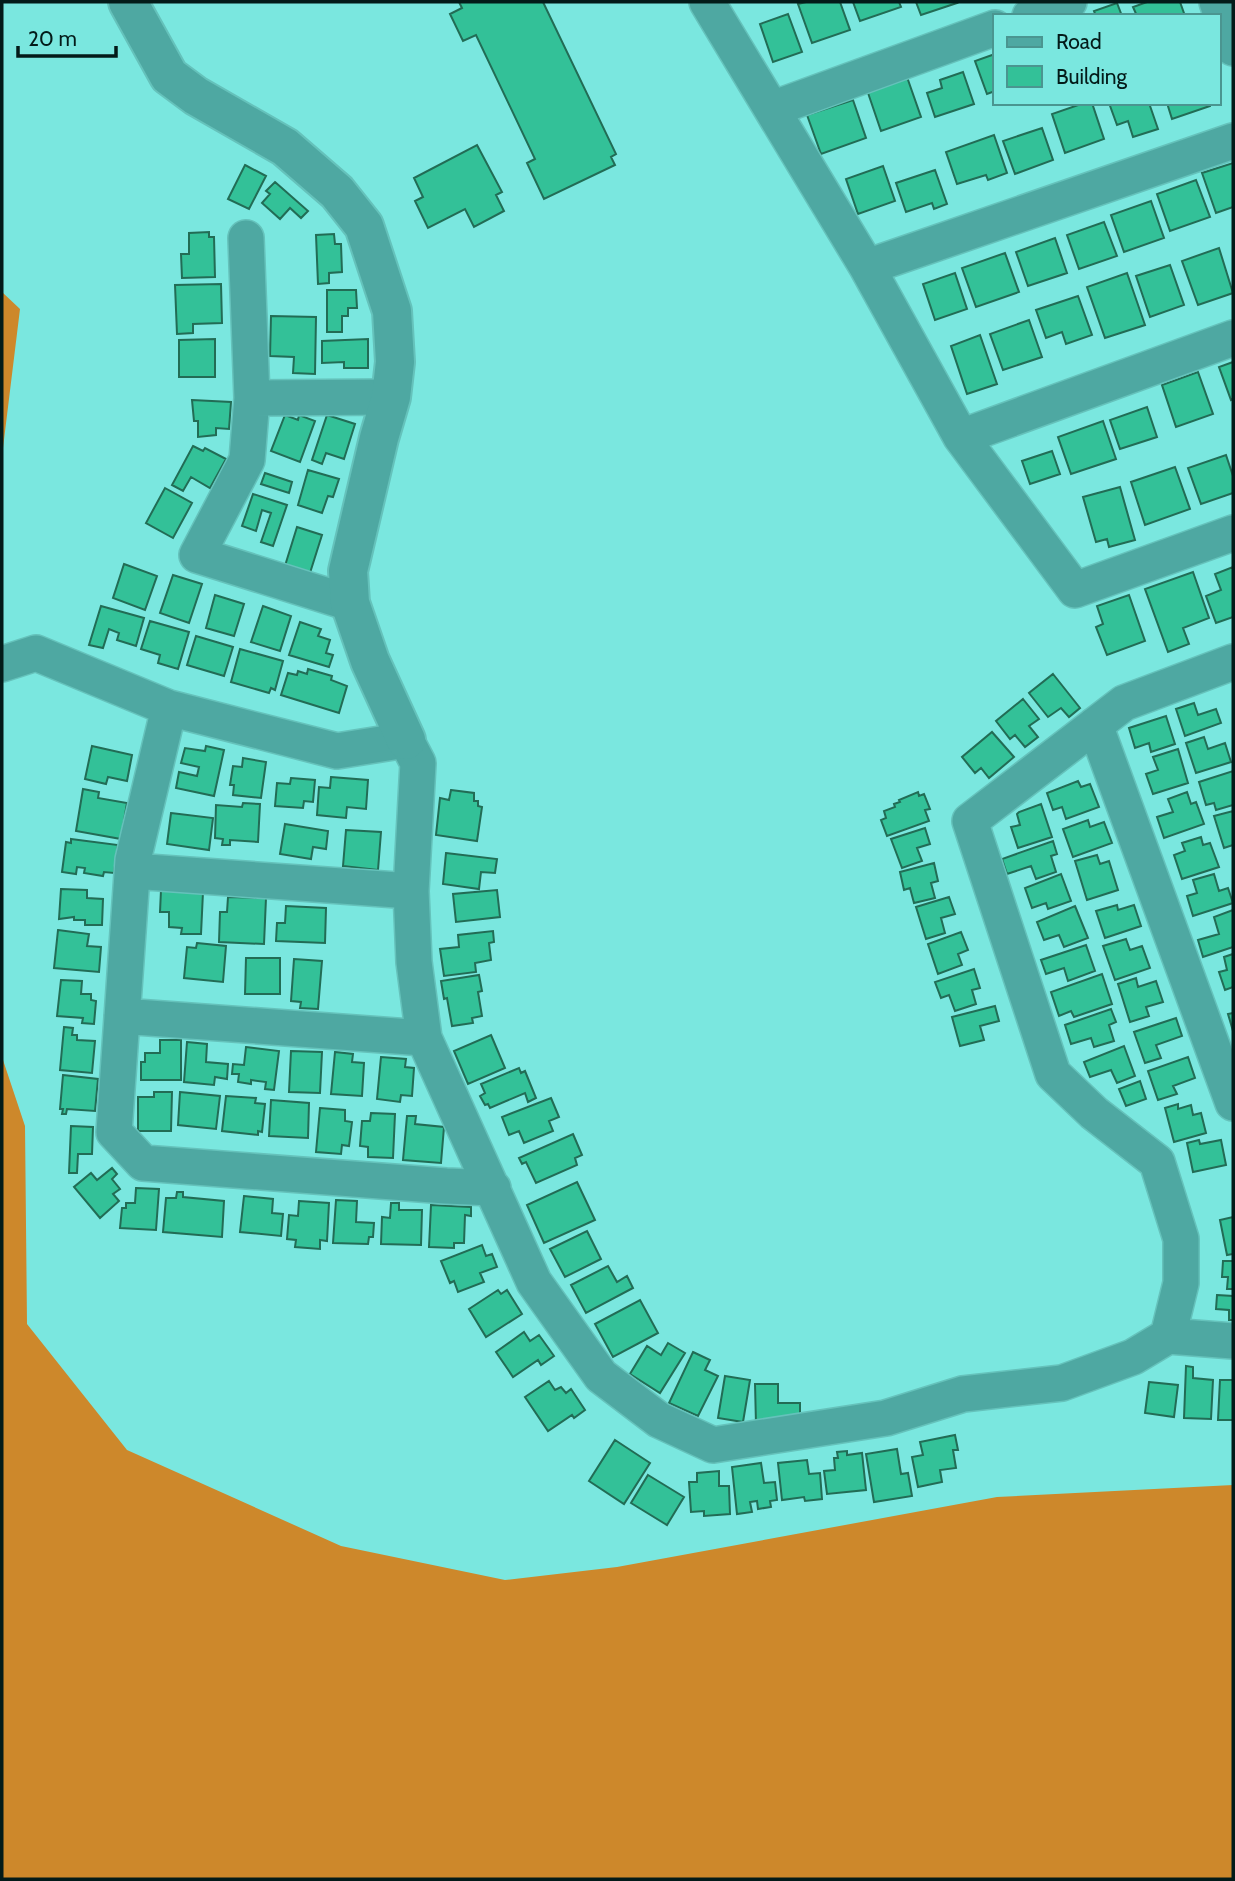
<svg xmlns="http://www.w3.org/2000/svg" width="1235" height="1881" viewBox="0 0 1235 1881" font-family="Cabin,sans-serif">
  <rect width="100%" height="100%" fill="#7ae7df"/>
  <path fill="#cd882b" d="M2,292l18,17 -18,147z
    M2,1057l23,69 2,198 100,126 214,96 164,34 112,-13 380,-70 236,-12v394h-1231z"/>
  <path fill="#33c198" stroke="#226c55" stroke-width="2" d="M459,2h84l73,152 -5,3 4,8 -71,34 -17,-36 8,-4 -59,-124 -13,6 -13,-27 12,-6z
    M806,2h34l10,28 -38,13 -14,-39z
    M853,2h46l2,5 -41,14z
    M916,2h40l1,1 -36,12z
    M1147,2h33l5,14h-48l-4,-9z
    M1117,3l5,13h-26l-2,-5z
    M788,14l14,38 -29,10 -13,-38z
    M995,54v37l-8,3 -12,-33z
    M963,72l11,32 -39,13 -8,-24 15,-5 -2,-8z
    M907,77l14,40 -40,14 -14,-41z
    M853,100l13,38 -45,16 -14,-39z
    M1084,103h8l12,36 -39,14 -13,-39z
    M1109,103h40l9,26 -25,8 -5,-16 -11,4z
    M1167,103h43v3l-38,13z
    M1042,128l11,32 -38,14 -12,-33z
    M994,135l13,38 -19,7 -2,-5 -29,9 -11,-32z
    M477,145l25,47 -6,3 8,16 -30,16 -9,-18 -37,19 -13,-27 8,-4 -9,-19z
    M1233,163v44l-17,6 -14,-40z
    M245,165l21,11 -17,33 -21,-10z
    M883,166l12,35 -37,13 -12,-35z
    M935,170l12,34 -13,5 -2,-6 -26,9 -10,-29z
    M1196,180l14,37 -40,14 -13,-37z
    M275,182l33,29 -7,7 -11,-10 -10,11 -18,-16 8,-9 -4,-3z
    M1151,201l13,37 -40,14 -13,-37z
    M1104,222l13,34 -38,13 -12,-34z
    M209,232v5h5l1,40 -33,1 -1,-24h8v-21z
    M334,234l1,10h6l1,28 -13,1v10l-11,1 -2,-49z
    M1055,238l12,35 -39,13 -12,-34z
    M1219,248l14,45 -35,12 -16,-44z
    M1005,253l14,39 -43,15 -14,-39z
    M1170,265l14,40 -34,12 -14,-41z
    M955,273l12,36 -32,11 -12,-36z
    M1127,273l18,52 -40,13 -18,-51z
    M221,284l1,39 -29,1v9l-16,1 -2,-49z
    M327,290h29l1,18h-9v8h-6v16h-15z
    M1078,296l14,39 -26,9 -4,-12 -16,6 -10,-28z
    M271,316l45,1 -1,57 -22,-1 1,-16 -24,-1z
    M1029,320l13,37 -39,13 -13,-36z
    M980,335l17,49 -30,10 -16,-48z
    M215,339v38h-36v-37z
    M368,339v29h-24v-6l-22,1v-22z
    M1233,362v37l-2,1 -12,-33z
    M1198,372l15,42 -37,13 -14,-42z
    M192,400l39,2 -2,27 -13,-1v7l-18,2v-16h-4z
    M1147,407l10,30 -37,12 -10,-29z
    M285,415l13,5 1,-5 16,6 -15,41 -29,-11z
    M327,415l28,9 -11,35 -18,-6 -4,11 -10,-4z
    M1103,421l13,38 -45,15 -13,-37z
    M193,446l10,5 2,-3 21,11 -16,29 -19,-11 -8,14 -11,-6z
    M1052,451l8,23 -30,10 -8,-23z
    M1226,455l7,21v17l-32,11 -13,-36z
    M1175,467l15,42 -45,16 -14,-43z
    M308,470l31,9 -6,18 -5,-1 -6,17 -24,-8z
    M265,473l27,9 -3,11 -28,-9z
    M1120,487l15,53 -26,7 -2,-8 -11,3 -13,-45z
    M165,488l27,15 -19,35 -27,-15z
    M253,494l34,11 -14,41 -12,-4 10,-29 -9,-3 -6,21 -14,-5z
    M297,527l25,8 -13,41 -25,-7z
    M124,564l33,12 -12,34 -32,-12z
    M1233,567v50l-17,6 -10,-27 15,-6 -6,-16z
    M1193,572l16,46 -26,10 6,16 -21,8 -23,-63z
    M173,575l29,9 -13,39 -29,-10z
    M215,595l29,9 -10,32 -28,-8z
    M1129,595l16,46 -38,14 -11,-28 7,-3 -6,-18z
    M101,606l43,12 -8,28 -19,-6 2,-7 -10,-4 -6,19 -14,-3z
    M263,606l28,10 -11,35 -29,-9z
    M150,621l39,11 -11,37 -20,-6 2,-8 -19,-6z
    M300,622l21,7 -3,7 12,4 -4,13 7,2 -4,12 -40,-12z
    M196,636l37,11 -9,29 -37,-11z
    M240,649l43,12 -8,29 -4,-2 -2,5 -38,-11z
    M308,669l24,7 -1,4 16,6 -8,27 -58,-18 7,-22 9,2 1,-4 9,3z
    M1053,674l27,34 -11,9 -8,-9 -13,9 -19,-24z
    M1023,699l16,20 -10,7 9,11 -13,10 -10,-12 -5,4 -14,-18z
    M1194,703l4,12 18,-6 5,14 -36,13 -9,-27z
    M1166,716l9,28 -24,8 -2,-9 -14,5 -6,-20z
    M992,732l22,25 -25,21 -8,-10 -6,5 -13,-16z
    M1204,737l4,12 17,-6 6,19 -35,11 -10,-30z
    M92,746l40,9 -5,26 -19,-4 -2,7 -21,-5z
    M206,746l18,4 -10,46 -38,-8 3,-16 18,4 2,-9 -18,-4 4,-15 20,3z
    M1178,749l10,34 -35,11 -7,-20 12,-4 -5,-13z
    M243,758l23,4 -5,36 -28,-3 1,-10h-4l3,-19 9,1z
    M1233,771v34l-17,5 -2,-7 -8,2 -7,-23z
    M331,777l37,3 -2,29 -19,-2 -1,11 -29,-3 2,-28 11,1z
    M291,778l24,2 -2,22 -9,-1 -1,7 -28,-2 2,-23 13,1z
    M1078,781l3,6 9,-3 9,23 -33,12 -4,-12 -9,3 -6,-17z
    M83,789l16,3 -1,6 29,5 -6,36 -45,-8z
    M451,790l23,3v8h4v5l4,1 -5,34 -41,-6 4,-37 9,2z
    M918,792l1,4 5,-2 6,15 -5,1 4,11 -42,15 -6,-16 5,-2 -2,-7 11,-4 -1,-3 6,-2 -1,-2z
    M1187,792l4,12 5,-2 8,22 -40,14 -7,-21 16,-5 -5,-13z
    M243,803l17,1 -2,38 -28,-2v5h-8l1,-6 -8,-1 1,-33 26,2z
    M1041,804l11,33 -34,11 -7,-21 9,-2 -3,-11 2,-2z
    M1233,811v34l-9,3 -10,-32z
    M171,813l42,5 -4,32 -42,-6z
    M1088,820l2,7 14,-5 8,21 -39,14 -10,-28z
    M285,824l43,7 -2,18 -13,-2 -2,12 -31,-5z
    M925,828l5,16 -13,4 5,13 -20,7 -11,-29z
    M346,830l35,2 -3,38 -35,-4z
    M1201,837l2,8 7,-2 9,24 -37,12 -8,-24 11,-4 -3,-8z
    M71,839l47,6 -4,28 -10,-1 -1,4 -19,-3 1,-5 -8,-1 -1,7 -14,-2 4,-30 5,1z
    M1053,841l4,13 -6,2 5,16 -20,7 -5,-13 -24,8 -5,-15z
    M446,853l51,6 -2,14 -14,-1 -2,17 -36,-5z
    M1097,855l3,9 9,-3 9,29 -31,10 -12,-39z
    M934,863l4,18 -7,2 4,15 -21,5 -4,-15 -6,2 -4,-18z
    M1061,874l10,27 -23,8 -2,-6 -14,5 -7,-20z
    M1214,874l5,17 9,-3 5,15 -40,13 -6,-20 10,-3 -4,-13z
    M61,889l26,1v8l16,1 -1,26h-17v-5h-11v-3l-15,2z
    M161,890l42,2 -2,42h-20l1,-6 -13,-1v-15h-9z
    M497,890l3,27 -44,5 -3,-28z
    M228,897l38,1 -2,46 -45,-2 1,-30h7z
    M949,897l6,17 -14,4 4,15 -19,6 -10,-32z
    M1117,905l1,5 16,-5 7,21 -36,12 -9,-27z
    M286,906l40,2 -1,35 -49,-2 1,-18h8z
    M1075,906l13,32 -24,9 -5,-12 -15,5 -7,-18z
    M1233,910v37l-30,10 -5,-17 21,-6 -5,-17z
    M58,930l31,4 -2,12 14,1 -2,25 -45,-4z
    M493,931l1,11 -5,1 2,17 -16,3 1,9 -32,4 -4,-27 19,-2 -1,-12z
    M961,932l7,18 -10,4 4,11 -24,9 -10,-30z
    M1126,939l4,11 12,-4 8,22 -35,12 -12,-34z
    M197,943l29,3 -3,36 -39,-4 3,-31 9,1z
    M1086,945l9,26 -27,10 -4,-13 -18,6 -5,-14z
    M1233,954v33l-8,3 -6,-18 8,-2 -3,-13z
    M246,958h34v36h-35z
    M294,959l28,2 -4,48 -18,-1 1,-6 -10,-1z
    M974,969l6,19 -8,2 4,14 -21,7 -6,-16 -8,3 -6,-16z
    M1102,974l10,30 -38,13 -3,-6 -12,5 -8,-24z
    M479,975l3,16 -4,1 4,24 -10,2 1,5 -21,3 -5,-28 -3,1 -3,-18z
    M1136,978l2,9 18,-6 7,21 -17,5 3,9 -19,6 -12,-38z
    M61,980l21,1 -1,13h10v6l5,1 -2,23 -12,-1 1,-5 -26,-2z
    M995,1006l4,15 -19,5 4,14 -24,6 -8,-29z
    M1111,1009l5,13 -7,3 5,16 -20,6 -3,-9 -20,6 -6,-19z
    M1233,1013v18l-5,-17z
    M1176,1018l6,18 -26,9 5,13 -16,5 -11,-31z
    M64,1027l9,1 -1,7h5v5l18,1 -3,32 -32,-3z
    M491,1035l14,33 -37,16 -14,-33z
    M160,1040h21v40h-40v-18h4v-9h15z
    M187,1042l20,2 -1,18 22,2 -1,15 -12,-2 -1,8 -30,-3z
    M1124,1046l11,30 -18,7 -6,-13 -21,7 -6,-15z
    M246,1047l33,4 -5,39 -9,-1 1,-7 -15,-2v4l-13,-2 1,-8h-7l1,-10 11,1z
    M291,1051l31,1 -2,41 -31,-1z
    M335,1052l18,2 -1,8 12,1 -2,33 -31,-2z
    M381,1057l25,2 -1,8 9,1 -2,28 -11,-1 -1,7 -23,-3z
    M1188,1057l7,21 -22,8 4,8 -19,6 -10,-29z
    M519,1068l2,5 4,-2 11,27 -8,4 -3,-9 -35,15 -2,-4 -3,1 -5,-9 5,-3 -4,-9z
    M63,1075l35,4 -3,32 -28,-2 -1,5h-4l1,-5h-3z
    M1140,1081l6,18 -20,7 -7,-17z
    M154,1092h18l-1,39h-33v-34h16z
    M180,1092l40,4 -4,33 -38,-4z
    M226,1096l30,2 -1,5 10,1 -3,28 -4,-1v4l-36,-4z
    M551,1098l8,19 -10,4 4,10 -29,12 -5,-12 -10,4 -7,-18z
    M271,1100l38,3 -1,35 -39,-2z
    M1178,1104v5l13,-4 2,10 8,-2 5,20 -32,9 -9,-34z
    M320,1108l25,2v11l7,1 -3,24 -7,-1 -1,9 -25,-2z
    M371,1113l24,1 -2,44 -25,-1v-10l-8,-1 2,-25h8z
    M407,1116h9l-1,8 29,3 -3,36 -38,-3z
    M71,1126l22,1 -1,27h-14l-1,19h-8z
    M573,1134l9,21 -7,3 2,7 -41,18 -10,-21 -4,2 -3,-6z
    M1199,1140l1,4 21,-4 5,25 -33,7 -6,-29z
    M112,1168l5,6 -5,5 8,10 -7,5 6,7 -19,17 -26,-31 17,-14 6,7z
    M577,1182l18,38 -51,23 -17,-38z
    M136,1188l23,1 -3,41 -36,-2 2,-20h4v-5h9z
    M177,1192h6v5l41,4 -2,36 -59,-5 3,-34h10z
    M244,1196l29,3 -1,14 11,1 -2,22 -41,-4z
    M336,1200l21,1 -1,21 18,1 -1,14h-4l-1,7 -35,-1z
    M299,1201l30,2 -2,38 -7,-1v9l-25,-2 1,-7 -9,-1 2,-24 9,1z
    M391,1203h8v7h23l-1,35 -40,-1 1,-27 8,1z
    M431,1205l40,2v9l-6,-1 -1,28h-10v5l-25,-1z
    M1233,1217v37l-6,1 -7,-35z
    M587,1231l14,28 -36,18 -15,-28z
    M482,1245l4,11 6,-2 5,13 -17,6 4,9 -26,10 -4,-11 -4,2 -9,-22z
    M1223,1261h10v28h-6l1,-12h-6z
    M608,1266l9,16 10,-6 6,12 -47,25 -15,-28z
    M498,1290l3,4 6,-4 15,24 -36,23 -17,-28z
    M1217,1295l16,1v24h-4v-10l-13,-1z
    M640,1300l18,33 -45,24 -18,-33z
    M524,1332l6,9 9,-6 15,21 -13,9 -3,-5 -25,17 -17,-25z
    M668,1343l17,10 -25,40 -30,-19 17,-28 14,9z
    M693,1352l17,8 -5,10 13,6 -20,40 -29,-13z
    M1186,1366l7,1v11l20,2 -2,39 -27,-1z
    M725,1376l25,4 -7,42 -25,-4z
    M1220,1380h13v40h-15z
    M549,1381l6,9 6,-3 5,6 5,-4 14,21 -11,8 -2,-3 -24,16 -23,-34z
    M1149,1382l29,3 -4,32 -29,-4z
    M755,1384h23v19h22v21h-44z
    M955,1435l3,15h-5l3,18 -16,2 2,12 -24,5 -6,-30 11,-2 -3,-13z
    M615,1440l35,23 -26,41 -35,-23z
    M897,1449l4,25 7,-1 4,23 -38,6 -8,-48z
    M847,1451v4l15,-2 4,37 -39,4 -3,-23 11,-1 -1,-12h4l-1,-6z
    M807,1460l2,14 11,-1 2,26 -17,2 -1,-4 -22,3 -4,-37z
    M761,1463l3,20 11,-1 2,18 -7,1 1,6 -13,2 -1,-8 -7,1 2,10 -15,2 -5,-47z
    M719,1471v15h10l1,28 -26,2v-5l-13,1 -2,-30h8v-9z
    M648,1475l36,22 -17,28 -36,-22z"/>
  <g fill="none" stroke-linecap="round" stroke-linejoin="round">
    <g stroke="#65c2bb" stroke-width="38">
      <path id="minor" d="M707,2l160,265 94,170 114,153 158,-57
        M1217,2l16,46
        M1030,16l39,-14
        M772,109l223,-81
        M246,238l6,160 -5,62 -50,95 153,48
        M867,267l366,-126
        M252,398l139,-1
        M961,437l272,-99
        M2,664l34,-11 133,55 168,43 69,-11 12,23 -7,128 3,71 10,76 110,244 67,94 58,44 54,25 173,-27 77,-24 99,-11 71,-26 35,-21 13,-53v-44l-24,-77 -63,-49 -41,-39 -83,-253 154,-118 109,-41
        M169,708l-36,152 -19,272 29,31 303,23 47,2
        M1095,725l138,378
        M133,871l278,20
        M122,1016l302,22
        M1168,1336l65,5"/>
    </g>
    <g stroke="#65c2bb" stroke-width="42">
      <path id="tertiary" d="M128,2l41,74 27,20 89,51 52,45 27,34 28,85 3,51 -4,35 -12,41 -31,133 2,32 20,58 36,79"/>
    </g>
    <use href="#minor" stroke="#4ea8a2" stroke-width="35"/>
    <use href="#tertiary" stroke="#4ea8a2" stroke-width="38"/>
  </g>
  <rect width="1235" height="1881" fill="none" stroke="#031b19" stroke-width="7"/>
  <rect x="993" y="14" width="228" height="91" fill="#7ae7df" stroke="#4a9590" stroke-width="2"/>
  <rect x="1007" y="37" width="35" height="10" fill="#4ea8a2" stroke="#4a9590" stroke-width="2"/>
  <text x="1056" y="49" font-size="21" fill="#031b19">Road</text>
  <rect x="1007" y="66" width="35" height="21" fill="#33c198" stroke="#4a9590" stroke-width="2"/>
  <text x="1056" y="84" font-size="21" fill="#031b19">Building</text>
  <path d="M18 46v10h98v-10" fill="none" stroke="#031b19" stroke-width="3.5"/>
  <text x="28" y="46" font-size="21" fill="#031b19" stroke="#7ae7df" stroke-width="5" paint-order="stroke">20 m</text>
</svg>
